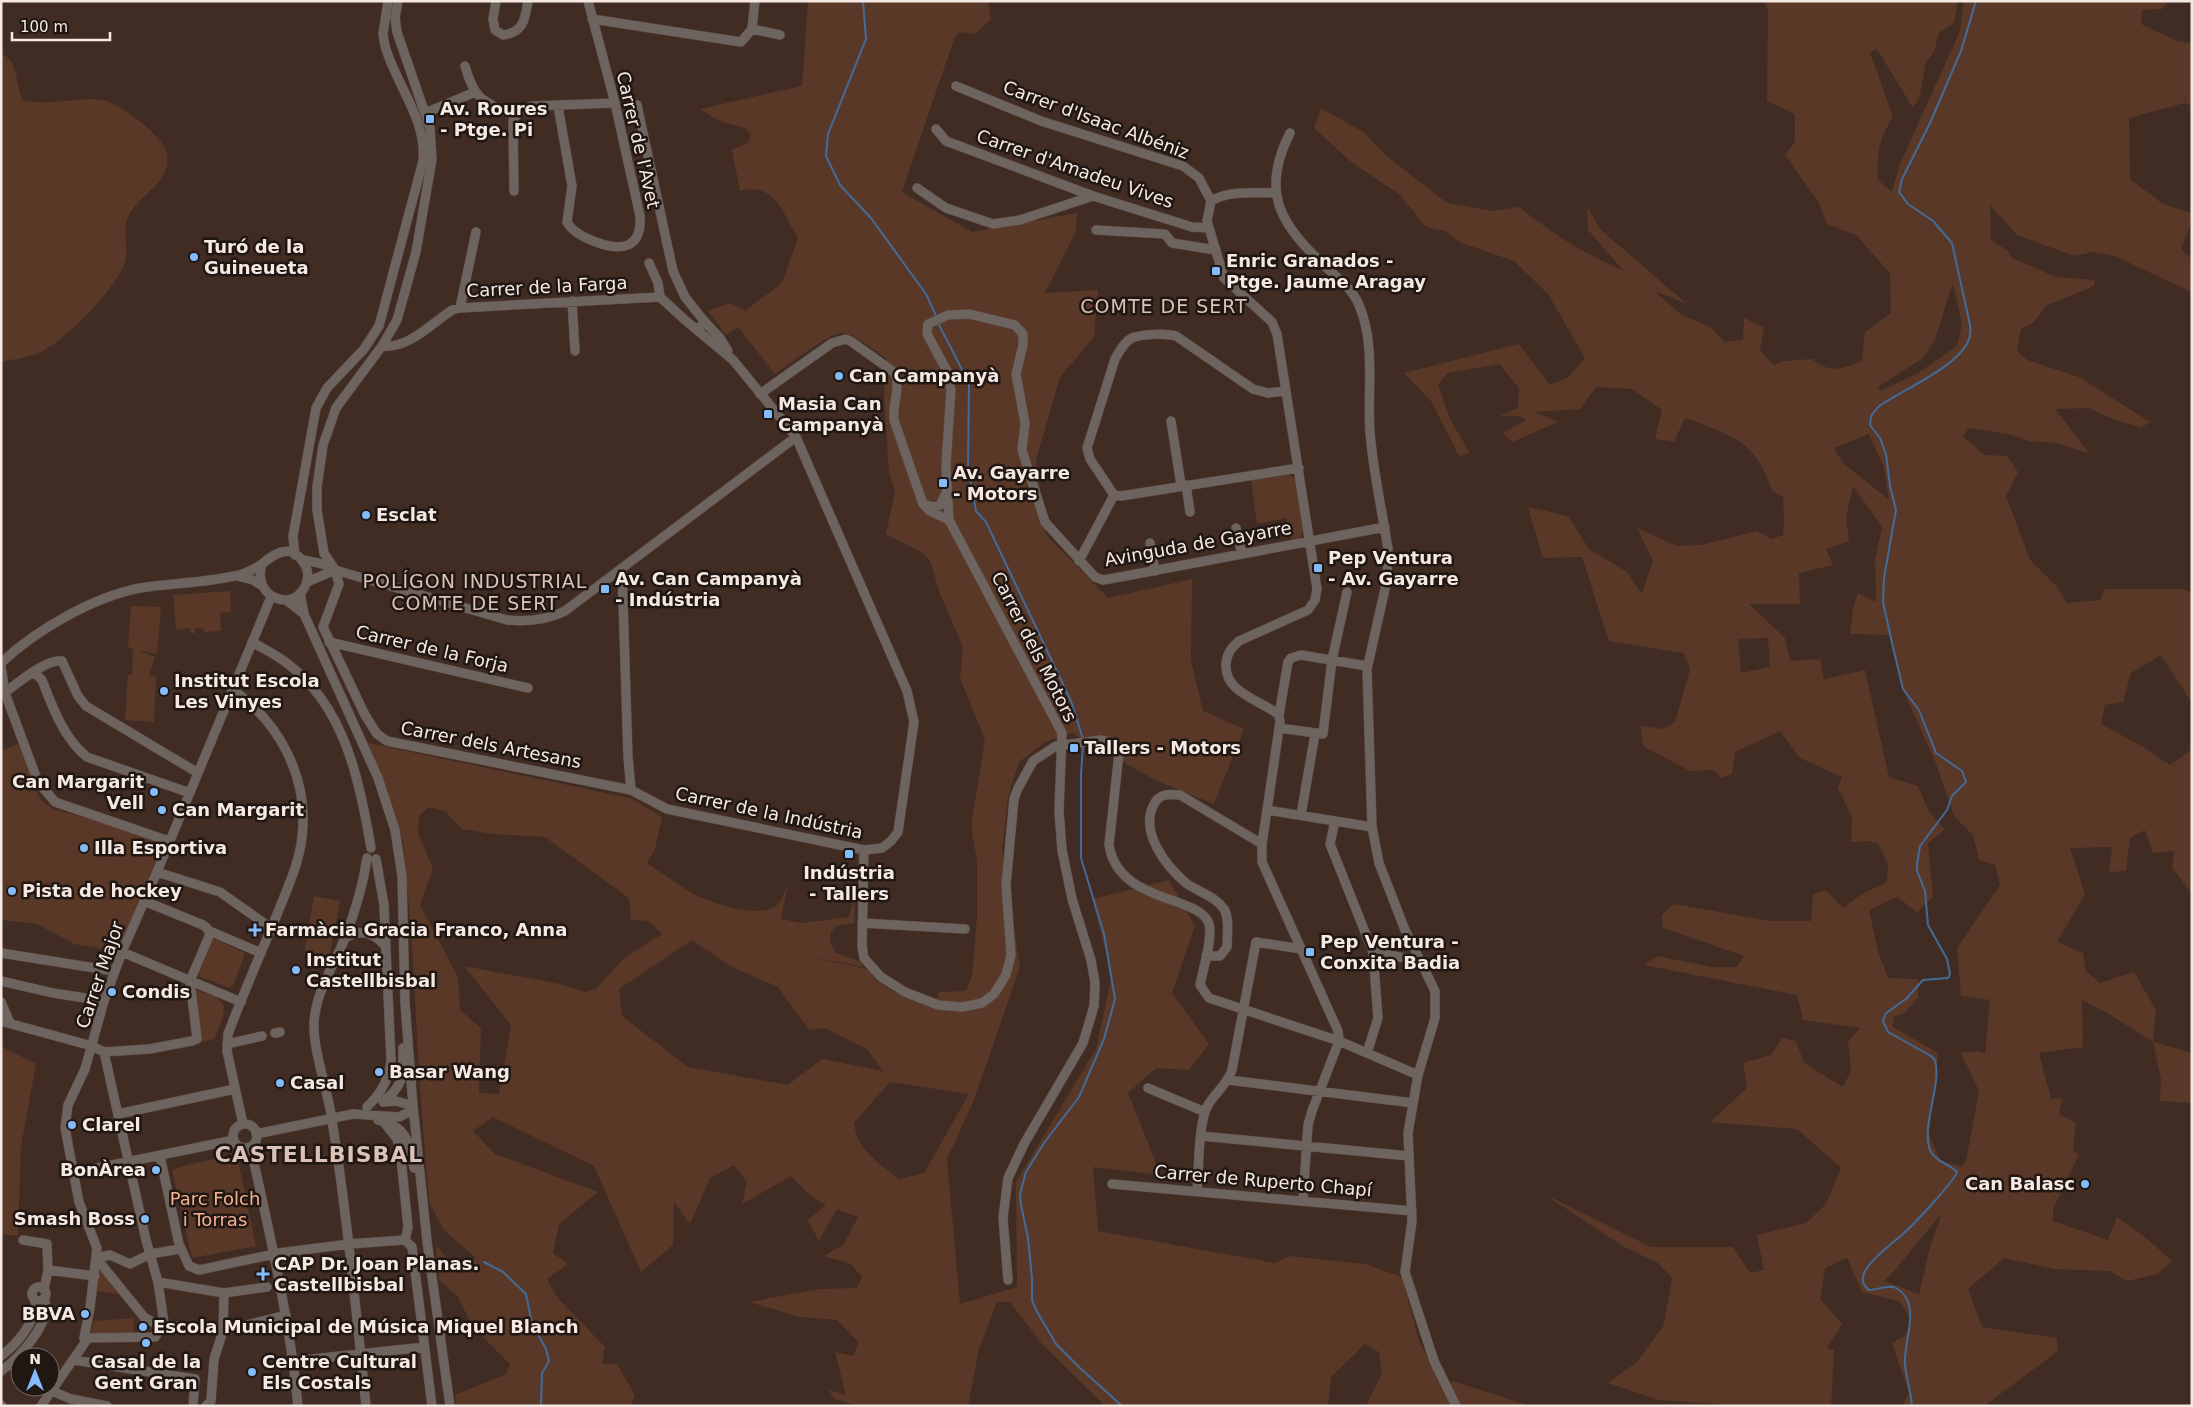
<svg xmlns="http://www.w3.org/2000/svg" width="2193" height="1407" viewBox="0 0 2193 1407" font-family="'DejaVu Sans',sans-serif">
  <rect width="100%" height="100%" fill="#402c23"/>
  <path fill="#593827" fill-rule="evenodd" d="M808,1h180l3,18 -16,15 -16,-2 -5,7 -52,153 70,40 105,-19 -1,18 -31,62 53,-3 -4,47 -34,40 -24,83 10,75 62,63 84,-19 -1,82 12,50 41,18 -30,75 -57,-23 -85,-48 -25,8 -28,21 -11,35 -6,56 18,114 -46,133 -27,59 13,145 57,-17 -1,-105 80,-133 16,-73 -20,-77 77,-19 26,46 -23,67 37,51 -20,26 -33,-2 -28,25 33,82 -68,-8 5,64 177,32 15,-7 75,8 37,13 16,61 24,51 11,-8 77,25h-164l16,-33 -3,-21 -14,-8 -34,33 -3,29h-223l-63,-62 -32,-42h-13l-18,47 -11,57h-111l-23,-7 -5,-9 17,5 -11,-43 19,4 4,-14 -21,-22 -37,-3 -51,-15 71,-13 37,-1 5,-11 -11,-13 -27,-8 20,-12 14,-27 -21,-8 -18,32 -11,-21 18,-15 -15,-9 -20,-20 -49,28 5,-22 -13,-17 -24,13 -20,46 -16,-22 -1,43 -32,27 -47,-106 -101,-49 -20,14 22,23 103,38 -39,32 -6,29 15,11 -21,15 10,18 48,50 -3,17h15l18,31 -5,11h-174l-1,-11 51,-21 4,-10 -37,-37 -15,-30 -19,-17 -3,-35 26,30 13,-18 -31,-27 -15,-28 -9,-114 -9,-160 -8,-87 -35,-98 262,55 32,19 -7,32 -8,14c15,10 30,21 45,30 18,10 63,25 82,14 8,-5 10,-15 14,-23l-7,35 21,4 47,-6 6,-22 -1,28 -18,3 -5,6 -1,10 5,10 26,10 4,5 -68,-13 71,15 9,12 17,11 40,16 5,-16 27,-1 6,-15 5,-60v-56l-5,-26v-15l13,-79 -25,-62 3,-31 -23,-53 -10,-33 -7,-8 -37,-19 9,-42 -6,-19 -5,-76 2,-39c-10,-6 -32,-25 -43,-25 -13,-1 -56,33 -68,41l-37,-47 -12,8 -18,-24 22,-8 15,8 37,-28 16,-45c-16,-26 -23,-56 -58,-47l-8,-41 17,-8 2,-8 -6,-6 -26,-7 -19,-12 102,-23zM429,807l16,4 17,18 31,5 52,3 84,61 2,21 19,3 12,12 -38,24 -28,31 -11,3 -25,-8 -96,-18 47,59 -12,69 -20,-1 2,-65 -21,-18 -2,-33 -38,-72 13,-36 -15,-36 1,-17zM692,940l40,27 46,20 31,43 16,-2 42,21 16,22 -61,-12 -34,26 -100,-18 -66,-51 -3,-27zM890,1082l79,12 -45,79 -25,6c-20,-16 -42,-29 -45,-56z
    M1764,1h194l-4,22 -15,10 -5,19 -8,10 -7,37 -6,9 -36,-59 -7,3 23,65c-15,23 -16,37 -15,63l14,12 7,-26 61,-135 4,-30h204l-6,8 -20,1 -1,14 36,17 15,2v63l-7,-3 -56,15 1,61 33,25 28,9 -1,13 -9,23 11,10v33l-78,-36 -21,-4 -19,4 -57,-21 -27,-30 1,35 17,11 4,7 44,19 39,3 -1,6 -48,20 -12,16 -13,7 -4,22 10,9 52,17 71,45 -9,6 -36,-12 -15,-8 -35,1 35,45 -32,-11 -29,-2 -21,-7 -39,-6 -6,8 21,19 23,1 11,16 -12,24 24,64 26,26 11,17 33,-3 5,-11h78l9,4v110l-31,-48 -30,18 -8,29 -18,3 -4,19 39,21 30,20 22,-16v144l-20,-25 2,-17 -21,2 -8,-23 -15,8 -4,32 -17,3 3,-26 -42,1 15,46 -28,48 26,11 3,18 14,12 34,-11 22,38 -3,32 39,11 -1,50 -31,-2 1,-22 -8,-37 -47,-30 -24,-12 1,47 -44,6 12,46 11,-1 -3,16 17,9 -3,28 6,3 -26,55v12l55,19 9,-23 28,20 27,24 -14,13 -31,7 -17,-10 -56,-2 -50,-11 -36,31 14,38 75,11 1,13 -74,55h-82l7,-13 -17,-50 14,-8 5,-16 -12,-18 -37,-9 -15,-34 -22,10 -5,31 22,25 -15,24 7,2 -3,56h-111v-2l-62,-4 -50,-17 29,-21 27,-37 8,-47 -14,-15 -34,-16 -80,-53 107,53h82l17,26 14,-3 -7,-35 49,-12 20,-19 15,-36 -44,-39 -87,-7 37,-34 -4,-25 28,-8 11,-17 14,3 8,22 39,24 8,-16 -3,-29 12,-14 -57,-8 -6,-25 -153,-30 13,-9 55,11h25l7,-11 -81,-28 -1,-13 12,-11 96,17h41l2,-27 13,-4 17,18 19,-14 25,-12 1,-18 -10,-20 -10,-3 -17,1 1,-25 -14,-29 4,-11 -42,-19 -20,-27 -45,21 -3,22 -11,4 -7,-8 -24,1 -47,-25 -2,-20 22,3 12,-7 15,-53 -6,-16 -75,-12 -27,-84 -39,1 -15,-51 40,9 21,33 38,23 15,22 11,-34 -16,-32 40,18 24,-1 56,-14 14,8 12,-4 1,-16 -1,-22 -11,-6c-16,-51 -41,-56 -87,-73l-11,24 -19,-3 7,-29 -30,-21 -36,-2 -16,22 -45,3 23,10 -46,20 -9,-9 23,-13 -6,-4h-20l18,-8 1,-20 -20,-24 -51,9 -10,12 13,36 19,32 -11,3 -28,-55 -27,-28 115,-29 31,41 17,-7 18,-20 -37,-64 -34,-33 -52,-18 -17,-12 -19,-4 -27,-33 -49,-33 -36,-33 7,-20 44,25 18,20 64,50 45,8 27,-4c32,25 66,48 104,63l-35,-40 -1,-23 14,23 86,74 -33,-13 28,24 28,12 15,15 18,-2 1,-22 20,9 -4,24 14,14 9,-4 29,-2c18,15 30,10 50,2l3,-29 26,-19 -1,-40 -34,-38 -29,-11 -8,-21 -34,-48 10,-13v-28l-28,-13 1,-91zM1953,283l9,41 -5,22 -39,27 -37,18 -3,-4 45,-29 12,-19zM1869,434l15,34 5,32 -47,-38 -8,-14zM1853,486l29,41 -7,33 1,42 -18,-9 -5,16 -3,25 41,1 11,53 33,73 19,55 19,19 6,25 16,5 5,20 -43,63 4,48 29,4 -5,54 -8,-3 -16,2 18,38 -13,70 -4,6 -22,-7 -11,-26 9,-81 -45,-26 1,-10 10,-4 14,-15v-19l-30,-1 -10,-27 -9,-41 28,-13 20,15 16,-15 -5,-54 17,-14 -16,-17 -11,-26 -29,-9 -24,-107 -41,9 -4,-20 -30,2 -5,-23 -36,-34h51l-1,-31 34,-8 -7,-16 23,-8 -3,-24zM1768,638l2,29 -29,6 -3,-34zM1942,1213l-12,34 -11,47 -35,-13 11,-11z
    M1,54c18,5 14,31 22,47 9,0 18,2 27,1 17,0 35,-5 53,-2 17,4 54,32 62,48 3,5 3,12 2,18 -6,22 -30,31 -39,51 -6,15 2,32 -4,48 -10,25 -58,75 -83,87 -12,6 -27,6 -40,11z
    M1288,474l7,5 8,53 -3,6 -9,1 -5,-21 -29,6 -6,-44z
    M230,591l1,21 -11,1 1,18 -17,1 -1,-4h-8v5h-5l-1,-5 -13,2 -3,-35z
    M131,606l30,1 -4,47 -19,-4 17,7 -6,19 7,1 -2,45 -29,-2 3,-45h4l1,-26 -5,-1z
    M18,744l22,55 13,10 116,32 -47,111 -48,-8 -37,-20 -36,-4v-169z
    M314,896l26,5 -11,57 -25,-4z
    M213,940h4l28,13 -11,31 -4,4 -29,-11 -2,-3z
    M197,990l20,7 7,9 -1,12 -9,21 -15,3 -4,-51z
    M1,1046l35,18 -15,82 -3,90 -17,-2z
    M227,1156l11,4 18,86 -64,12 -20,-88 11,-4z
    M99,1268l25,27 -27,-4z
    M134,1318l-1,21 -43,1 3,-19z"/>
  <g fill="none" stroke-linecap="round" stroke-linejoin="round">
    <path stroke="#436b98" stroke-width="2" d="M863,1l3,38 -38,95 -2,22 14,29 31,33 55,76 11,24
      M938,323l31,60 -1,84 8,44 10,11 85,179 12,38
      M1083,746l-2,28v84l23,76 11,65 -11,40 -25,58 -35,46 -18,29 -6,22 1,11 7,33 4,40v22l4,10 20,34 24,24 42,38
      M484,1262l19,10 23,22 6,30 14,25 3,12 -7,12 -1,33
      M1912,1406c-1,-15 -6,-28 -7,-42 -2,-23 18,-61 -9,-76 -7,-4 -19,2 -27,2 -4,-3 -7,-8 -6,-13 2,-14 30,-34 40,-43 10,-9 50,-51 54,-62 -8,-8 -22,-11 -27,-22 -9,-24 12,-65 5,-90l-4,-4 -43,-24 -5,-11 3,-8 20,-14 17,-19 25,-2 2,-4 -3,-15 -19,-34 -3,-34 -8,-20v-7l3,-18 27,-36 5,-14 14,-14 -4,-11 -26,-18 -17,-43 -16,-21 -11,-46 -9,-41 1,-24 12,-68 -6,-24 -4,-32 -6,-16 -10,-13 1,-9 7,-9c24,-17 75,-38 89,-63 3,-6 4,-13 3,-19l-18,-82 -19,-22 -25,-17 -9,-12 3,-13 28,-56 31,-72 15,-50"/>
    <g stroke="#5d4a42" stroke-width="10">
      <path id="minor" d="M398,1l-3,17 2,14 33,96 2,31 -16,93 -19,68 -15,26 -46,62 -13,37 -6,42v23l7,43 11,17 4,14 -16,43 42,88 12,19 10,7 244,49 36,19 197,41 18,-2 9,-7 7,-9 16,-110 -7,-31 -111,-254 -63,-77 -48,-40 -25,-23
        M496,1l-3,18 2,11 8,5c21,-3 22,-16 25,-34
        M592,19l149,23 11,-13 3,-28
        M752,29l28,6
        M465,66c10,36 19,35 50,50
        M956,86l85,35 142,45 16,12 12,23
        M637,105l36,166 12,26 19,24 -6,9
        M558,106l14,80 -5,36c5,10 18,16 29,20 26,10 46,6 44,-26l-25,-113 -27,-102
        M425,113l50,-21
        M936,129l10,12 147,55 99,31 17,1
        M1290,133c-31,61 -8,93 37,135 12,11 26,22 32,37 17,40 8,85 11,127 3,39 12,78 18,117l-1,31 -20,89 5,158 7,36 26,67 30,61v27l-17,57 -10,58 4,88 -7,51 29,89 22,45
        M917,188l29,20 47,16 27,-4 73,-24
        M514,191l-1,-70 6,-10 13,-5 83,-3
        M1276,193c-21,0 -46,-3 -65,8l-4,20 17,57 48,44 5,12 40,255 -2,11 -7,10 -69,31c-8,7 -12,12 -13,23 -2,29 35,36 53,51l1,7 -18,122v18l76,169 1,10 -27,70 -4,14 -5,75
        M1096,230l69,4 7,9 44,7
        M649,263l9,20 2,14
        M572,301l3,50
        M460,308l16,-76
        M704,321l16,17 8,13
        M382,346c26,3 49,-22 70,-36l8,-2 200,-11
        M760,394l72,-51 14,-4 6,3 43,31c6,15 -3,31 -1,47l29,84 7,7 19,9
        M1171,421l10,64
        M1186,485l4,27
        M1114,495l-24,-36 -3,-11 28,-89c4,-7 9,-17 17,-21 10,-4 34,-5 44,-2l77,53 15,4 18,-2
        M1114,495l7,1 178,-28
        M924,504l8,3 8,-2 7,-14
        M1236,528l6,26
        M1150,543l5,28
        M295,555l-2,-19 23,-128 11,-20 37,-39 15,-23 44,-165c4,-42 -27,-76 -38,-115l-2,-12 5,-33
        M301,559c12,4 23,3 34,11l172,50c20,2 40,0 58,-9l231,-174
        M1079,561l35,-66
        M622,570l6,187 3,33
        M237,576l16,4 8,5
        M307,582l28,-12
        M300,593l4,21 74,164 17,52 7,46 3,127 8,103 14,135 23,165
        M286,600l18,14
        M252,642c12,7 25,13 36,22 57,43 72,118 83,184
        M329,642l199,46
        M1,663c35,-33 92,-66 139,-75 31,-5 63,-5 94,-12 8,-1 21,-7 28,-12 13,-11 29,-21 41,-2 5,7 6,15 3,22 -11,30 -55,14 -44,-20
        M1,666l4,27 33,89 17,20 114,39
        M32,673l5,2 5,5c10,26 22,59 45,77l103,36
        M232,689c48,34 77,89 70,148 -3,28 -16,54 -26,80 -16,38 -33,77 -48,117l-1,17 16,73
        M3,694c12,-9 44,-36 59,-33l16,35 8,10 112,67
        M1279,715l9,-53 3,-4 10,-3 66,11
        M1279,728l44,6 9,-74 15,-68
        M1267,810l105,17
        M1301,815l14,-81
        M1335,821l-5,23 43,108 5,66 -11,35
        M864,850l-2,96 2,12 17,19 24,15 33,13 24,2 20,-4 12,-9 12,-19 5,-20 -5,-70 8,-86 4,-11 15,-27 23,-15 44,-6 10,2 9,11 -10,92c9,59 92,50 100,79 4,14 -6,45 -9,61l9,13 130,43 79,34
        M157,872l63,20 51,36
        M144,901l59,24 4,3 3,6
        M862,923l103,6
        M345,938c17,-10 29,-5 41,9
        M122,952l119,50
        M1373,952l48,9
        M1,953l113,18
        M1206,956h14l7,-9c0,-11 3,-29 -3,-38 -9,-13 -26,-17 -38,-26 -20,-17 -47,-51 -32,-79 6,-11 15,-10 26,-9l82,49
        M1,981l52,12 51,8
        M1,1002l9,21
        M1,1021l91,25 12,6 45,-3 43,-8 5,-2 -7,-58 20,-47 2,-2 49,21
        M275,1033l5,-1
        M227,1044l35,-8
        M104,1052l42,188 12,42 6,41
        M1229,1080l184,23
        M1148,1088l57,24
        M383,1102c22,-18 20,-26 20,-54
        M384,1102l12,-1 17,5
        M367,1107c14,-14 22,-27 24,-47l-7,-155 -8,-46
        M118,1114l117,-25
        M378,1120c28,6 32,22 36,48
        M383,1121l14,18 3,10 8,78 -3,13
        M233 1136a12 12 0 1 1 24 0a12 12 0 1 1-24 0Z
        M256,1134l97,-20 46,3 10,-5 4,-6
        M1201,1136l208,20
        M249,1147l4,11c18,82 37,164 45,248
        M160,1156l19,88 10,22 10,4 80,-17 70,-9 56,-4
        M73,1173l161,-33
        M1112,1184l300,27
        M1197,1191c2,-21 1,-69 11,-86 7,-12 19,-20 24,-35l24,-128 46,7
        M23,1240l24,4 1,26 -4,20
        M405,1240l7,7 20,159
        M96,1258l48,59 12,7 67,7 63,-16
        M96,1258l14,-3 20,9 20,-10 30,-5
        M48,1270l47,6
        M1008,1280l-5,-62 5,-40 16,-34 59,-101 11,-37 1,-23 -4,-23 -19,-61 -10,-49 -3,-39 3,-78 -113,-213 -3,-55 5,-75 -4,-19 -20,-37 1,-10 20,-9 21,-1 46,11 8,9v11l-7,29 9,49 -3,27 23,72 50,55 8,3 12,-2 270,-51
        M158,1282l66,11 43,-6
        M32 1294a7 7 0 1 1 14 0a7 7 0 1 1-14 0Z
        M84,1338l71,-1 9,-14
        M1,1356c16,-12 36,-35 34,-56
        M74,1360l121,19 -2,27
        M293,1361l132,-14
        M1,1371c18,-12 53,-51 43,-73
        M52,1391l19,8 36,7
        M1,1405l1,1
        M41,1406l45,-65 -2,-3 6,-30 7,-60 -18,-46 -14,-74 3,-23 17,-36 19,-68 18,-49 35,-80 114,-275
        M206,1406l5,-5 3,-42 9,-28 1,-38
        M366,1406c-10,-96 -19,-191 -34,-286 -4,-29 -19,-69 -18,-97 1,-29 20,-58 31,-85 10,-26 18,-52 22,-80"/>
    </g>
    <use href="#minor" stroke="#6d635f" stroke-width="9"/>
  </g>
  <g fill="#84bcfb" stroke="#201713" stroke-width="2">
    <rect x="425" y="114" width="10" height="10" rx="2.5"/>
    <circle cx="194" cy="257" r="5"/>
    <rect x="1211" y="266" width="10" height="10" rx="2.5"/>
    <circle cx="839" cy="376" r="5"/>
    <rect x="763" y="409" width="10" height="10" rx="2.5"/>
    <rect x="938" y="478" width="10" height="10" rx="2.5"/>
    <circle cx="366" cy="515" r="5"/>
    <rect x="1313" y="563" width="10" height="10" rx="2.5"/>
    <rect x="600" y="584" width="10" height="10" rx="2.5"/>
    <circle cx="164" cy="691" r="5"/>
    <rect x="1069" y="743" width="10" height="10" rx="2.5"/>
    <circle cx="154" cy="792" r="5"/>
    <circle cx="162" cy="810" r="5"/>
    <circle cx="84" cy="848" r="5"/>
    <rect x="844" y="849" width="10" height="10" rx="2.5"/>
    <circle cx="12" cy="891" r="5"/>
    <path d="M252.5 922.5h5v5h5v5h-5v5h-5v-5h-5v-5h5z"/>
    <rect x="1305" y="947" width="10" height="10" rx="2.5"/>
    <circle cx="296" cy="970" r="5"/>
    <circle cx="112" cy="992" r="5"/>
    <circle cx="379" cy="1072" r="5"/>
    <circle cx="280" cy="1083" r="5"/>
    <circle cx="72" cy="1125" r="5"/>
    <circle cx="156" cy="1170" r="5"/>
    <circle cx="2085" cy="1184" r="5"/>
    <circle cx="145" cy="1219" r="5"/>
    <path d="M260.5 1266.5h5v5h5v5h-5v5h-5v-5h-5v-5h5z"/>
    <circle cx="85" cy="1314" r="5"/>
    <circle cx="143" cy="1327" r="5"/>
    <circle cx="146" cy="1343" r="5"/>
    <circle cx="252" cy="1372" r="5"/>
  </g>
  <g text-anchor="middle" stroke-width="5" stroke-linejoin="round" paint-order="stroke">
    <g font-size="18" font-weight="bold" fill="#f6e9e3" stroke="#201713" text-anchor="start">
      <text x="440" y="115">Av. Roures<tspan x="440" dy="21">- Ptge. Pi</tspan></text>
      <text x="204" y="253">Turó de la<tspan x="204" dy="21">Guineueta</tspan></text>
      <text x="1226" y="267">Enric Granados -<tspan x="1226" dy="21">Ptge. Jaume Aragay</tspan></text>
      <text x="849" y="382">Can Campanyà</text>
      <text x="778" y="410">Masia Can<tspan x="778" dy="21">Campanyà</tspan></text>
      <text x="953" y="479">Av. Gayarre<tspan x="953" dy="21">- Motors</tspan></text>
      <text x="376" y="521">Esclat</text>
      <text x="1328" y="564">Pep Ventura<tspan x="1328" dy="21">- Av. Gayarre</tspan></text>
      <text x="615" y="585">Av. Can Campanyà<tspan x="615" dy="21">- Indústria</tspan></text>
      <text x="174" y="687">Institut Escola<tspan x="174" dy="21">Les Vinyes</tspan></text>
      <text x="1084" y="754">Tallers - Motors</text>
      <text x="144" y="788" text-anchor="end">Can Margarit<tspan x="144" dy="21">Vell</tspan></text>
      <text x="172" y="816">Can Margarit</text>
      <text x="94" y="854">Illa Esportiva</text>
      <text x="849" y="879" text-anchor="middle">Indústria<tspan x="849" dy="21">- Tallers</tspan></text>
      <text x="22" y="897">Pista de hockey</text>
      <text x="265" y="936">Farmàcia Gracia Franco, Anna</text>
      <text x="1320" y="948">Pep Ventura -<tspan x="1320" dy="21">Conxita Badia</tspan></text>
      <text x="306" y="966">Institut<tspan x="306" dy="21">Castellbisbal</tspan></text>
      <text x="122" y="998">Condis</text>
      <text x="389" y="1078">Basar Wang</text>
      <text x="290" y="1089">Casal</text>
      <text x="82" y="1131">Clarel</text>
      <text x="146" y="1176" text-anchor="end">BonÀrea</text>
      <text x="2075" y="1190" text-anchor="end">Can Balasc</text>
      <text x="135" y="1225" text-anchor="end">Smash Boss</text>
      <text x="274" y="1270">CAP Dr. Joan Planas.<tspan x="274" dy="21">Castellbisbal</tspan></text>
      <text x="75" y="1320" text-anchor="end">BBVA</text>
      <text x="153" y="1333">Escola Municipal de Música Miquel Blanch</text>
      <text x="146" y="1368" text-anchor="middle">Casal de la<tspan x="146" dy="21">Gent Gran</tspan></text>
      <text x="262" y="1368">Centre Cultural<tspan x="262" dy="21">Els Costals</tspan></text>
    </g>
    <g font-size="18" fill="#f6e9e3" stroke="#201713">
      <text transform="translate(1096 120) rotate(20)" y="6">Carrer d'Isaac Albéniz</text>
      <text transform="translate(638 140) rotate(77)" y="6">Carrer de l'Avet</text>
      <text transform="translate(1075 169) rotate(19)" y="6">Carrer d'Amadeu Vives</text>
      <text transform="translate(547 287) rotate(-3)" y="6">Carrer de la Farga</text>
      <text transform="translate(1198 544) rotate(-10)" y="6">Avinguda de Gayarre</text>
      <text transform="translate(1034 647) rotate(63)" y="6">Carrer dels Motors</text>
      <text transform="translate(432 649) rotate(13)" y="6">Carrer de la Forja</text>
      <text transform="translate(491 745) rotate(11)" y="6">Carrer dels Artesans</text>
      <text transform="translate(769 813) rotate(12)" y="6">Carrer de la Indústria</text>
      <text transform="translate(100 975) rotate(-71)" y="6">Carrer Major</text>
      <text transform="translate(1263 1181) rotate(5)" y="6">Carrer de Ruperto Chapí</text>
    </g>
    <g font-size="18" fill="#f6b290" stroke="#201713">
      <text x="215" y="1205">Parc Folch<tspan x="215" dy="21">i Torras</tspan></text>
    </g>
    <g font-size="19" letter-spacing="1" fill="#dbc2b6" stroke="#201713">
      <text x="1164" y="313">COMTE DE SERT</text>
      <text x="475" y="588">POLÍGON INDUSTRIAL<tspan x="475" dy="22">COMTE DE SERT</tspan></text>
    </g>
    <g font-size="22" font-weight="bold" letter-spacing="1" fill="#dbc2b6" stroke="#201713">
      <text x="319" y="1162">CASTELLBISBAL</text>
    </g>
  </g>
  <rect width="2193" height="1407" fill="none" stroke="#f6e9e3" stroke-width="5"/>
  <g transform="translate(35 1372)"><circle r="24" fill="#201713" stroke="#766b66"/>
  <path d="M0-4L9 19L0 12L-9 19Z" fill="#84bcfb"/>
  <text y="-8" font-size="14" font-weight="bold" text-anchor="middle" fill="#f6e9e3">N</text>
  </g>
  <path d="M12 32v8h98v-8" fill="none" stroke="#f6e9e3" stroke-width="2.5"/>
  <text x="20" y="32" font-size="15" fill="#f6e9e3" stroke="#201713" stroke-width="4" paint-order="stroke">100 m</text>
</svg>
